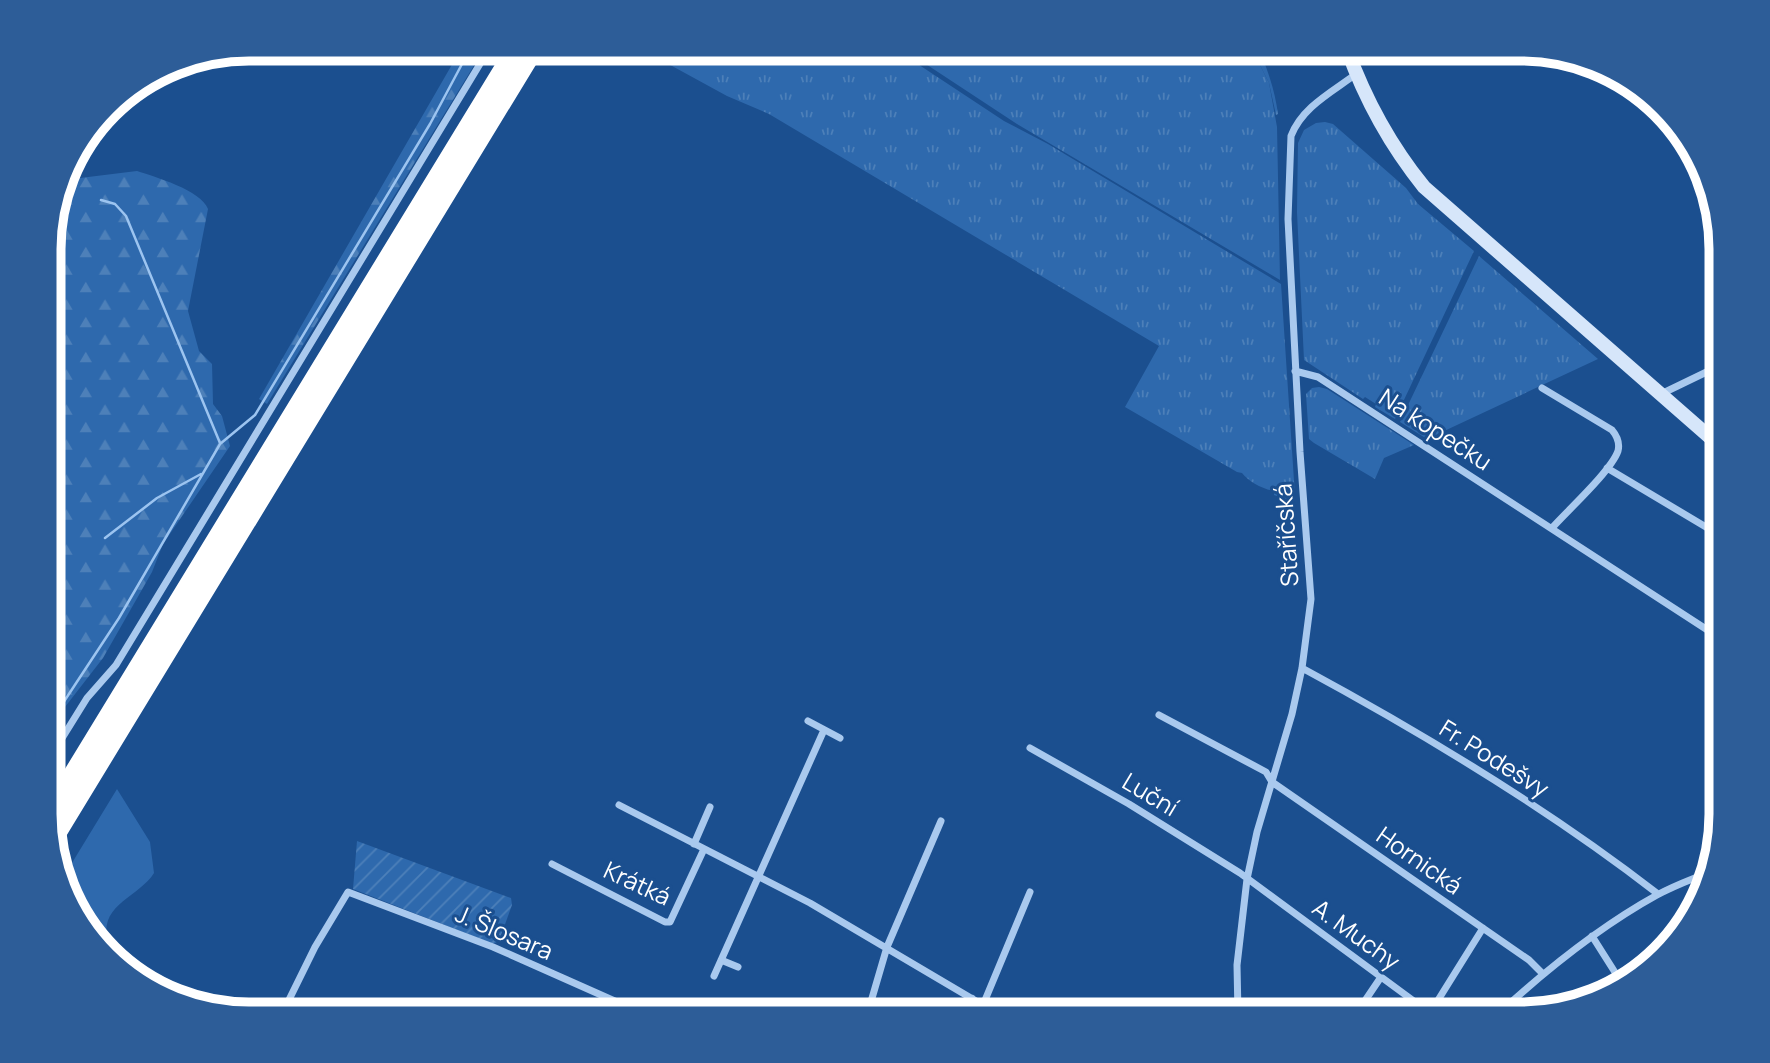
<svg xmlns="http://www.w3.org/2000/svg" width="1770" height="1063" viewBox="0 0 1770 1063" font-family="Manrope,sans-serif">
  <defs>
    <pattern id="grass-tufts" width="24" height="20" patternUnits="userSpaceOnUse" patternTransform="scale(1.75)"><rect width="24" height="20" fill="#2e69ad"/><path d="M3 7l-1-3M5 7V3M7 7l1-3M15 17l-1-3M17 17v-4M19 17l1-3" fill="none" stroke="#4d80b9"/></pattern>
    <pattern id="forest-firs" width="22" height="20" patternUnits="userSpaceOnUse" patternTransform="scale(1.75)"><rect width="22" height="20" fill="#2e69ad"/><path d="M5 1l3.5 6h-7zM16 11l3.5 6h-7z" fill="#4d80b9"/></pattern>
    <pattern id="garden-furrows" width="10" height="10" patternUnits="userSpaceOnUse" patternTransform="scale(1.75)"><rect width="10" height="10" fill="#2e69ad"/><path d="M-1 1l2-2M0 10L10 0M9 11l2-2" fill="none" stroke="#4d80b9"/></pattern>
  </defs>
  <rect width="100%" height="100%" fill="#1b4f8f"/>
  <path fill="url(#grass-tufts)" d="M641,49h254l109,72 44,23 233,140 14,212 -5,5 -16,-6v-4c-12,-2 -26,-10 -32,-18l-5,-1 -112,-65 34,-61 -390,-232 -42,-18z
    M903,49h349l17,34 8,44 3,153 -263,-156z
    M1325,122l8,2 73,64 12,16 56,47 -79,168 -20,-12 1,-3 -11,-7 -2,2 -59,-39 -7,-148 1,-69 6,-13 12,-7z
    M1479,256l119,103 -171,80 -27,-17z
    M1319,387l8,2 87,56 -30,13 -9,21 -61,-36 -5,-4 -3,-45 6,-6z"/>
  <path fill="url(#forest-firs)" d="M461,49h23l-217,355 -8,-5z
    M1252,49h7c9,22 16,42 19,65l-2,1 -7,-32z
    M137,171c18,6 64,19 71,38l-20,102 11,40 13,13 1,40 9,12 8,30 -67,98 -11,28 -49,86 -52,67v-501l13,-44z"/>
  <path fill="#2e69ad" d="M117,789l33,53 4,31c-14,23 -53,31 -47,64 -26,5 -35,-42 -43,-61z"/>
  <path fill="url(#garden-furrows)" d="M357,841l154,57 1,7 -13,36 -6,3 -140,-55z"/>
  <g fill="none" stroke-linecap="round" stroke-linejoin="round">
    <path stroke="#9cc4f0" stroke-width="2.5" d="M101,200l14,4 11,12 94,227
      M105,538l52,-40 44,-24
      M63,703l56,-85 101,-174 35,-29 175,-291 40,-75"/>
    <path stroke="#a9c9ee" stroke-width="7" d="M1295,371l23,6 391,254 12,5
      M1542,388l70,42c5,6 8,13 6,21 -7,20 -50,59 -66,77
      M1661,394l60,-29
      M1607,468l114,68
      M1302,668c124,67 245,140 356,226
      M1159,715l107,57 6,10 257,178 13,13
      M808,721l32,17
      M1030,748l99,56 111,69 190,140 53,-85
      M51,756l36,-58 29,-33 373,-616
      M619,805l191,98 188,111
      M694,844l16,-37
      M552,864l113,58h5l34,-73
      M1592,936l31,49
      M721,960l17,7
      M714,976l110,-246
      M870,1005l17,-58 54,-126
      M983,1005l47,-113
      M282,1014l33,-67 33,-55 145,55 151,67
      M967,1014l5,-16
      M1238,1014l-1,-49 10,-86 10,-47 35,-118 10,-46 9,-69 -11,-147 -12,-233 3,-83c11,-29 41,-44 65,-62
      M1356,1014l25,-37
      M1498,1014c49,-45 101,-87 159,-119 16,-9 33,-15 50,-22"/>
    <path stroke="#d6e6fa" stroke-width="14" d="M1347,49c18,50 43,96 77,138l297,260"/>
    <path stroke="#fff" stroke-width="18" d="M51,809l464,-760
      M52,842l483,-793"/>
  </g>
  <g text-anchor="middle" stroke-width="6" stroke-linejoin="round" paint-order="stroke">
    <g font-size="24" fill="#fff" stroke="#1b4f8f">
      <text transform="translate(1435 430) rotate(33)" y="8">Na kopečku</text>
      <text transform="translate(1287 535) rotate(-94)" y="8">Staříčská</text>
      <text transform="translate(1494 759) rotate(32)" y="8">Fr. Podešvy</text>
      <text transform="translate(1150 795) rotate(31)" y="8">Luční</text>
      <text transform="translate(1419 861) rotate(35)" y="8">Hornická</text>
      <text transform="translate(637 884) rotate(25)" y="8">Krátká</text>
      <text transform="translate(504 933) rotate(23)" y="8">J. Šlosara</text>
      <text transform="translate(1356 935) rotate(36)" y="8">A. Muchy</text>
    </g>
  </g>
  <path d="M0 0H1770V1063H0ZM249 61H1521A188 188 0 0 1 1709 249V814A188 188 0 0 1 1521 1002H249A188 188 0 0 1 61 814V249A188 188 0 0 1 249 61Z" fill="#2d5d98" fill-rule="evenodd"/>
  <path fill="none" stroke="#fff" stroke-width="9" d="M249 61H1521A188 188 0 0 1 1709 249V814A188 188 0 0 1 1521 1002H249A188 188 0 0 1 61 814V249A188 188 0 0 1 249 61Z"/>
</svg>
